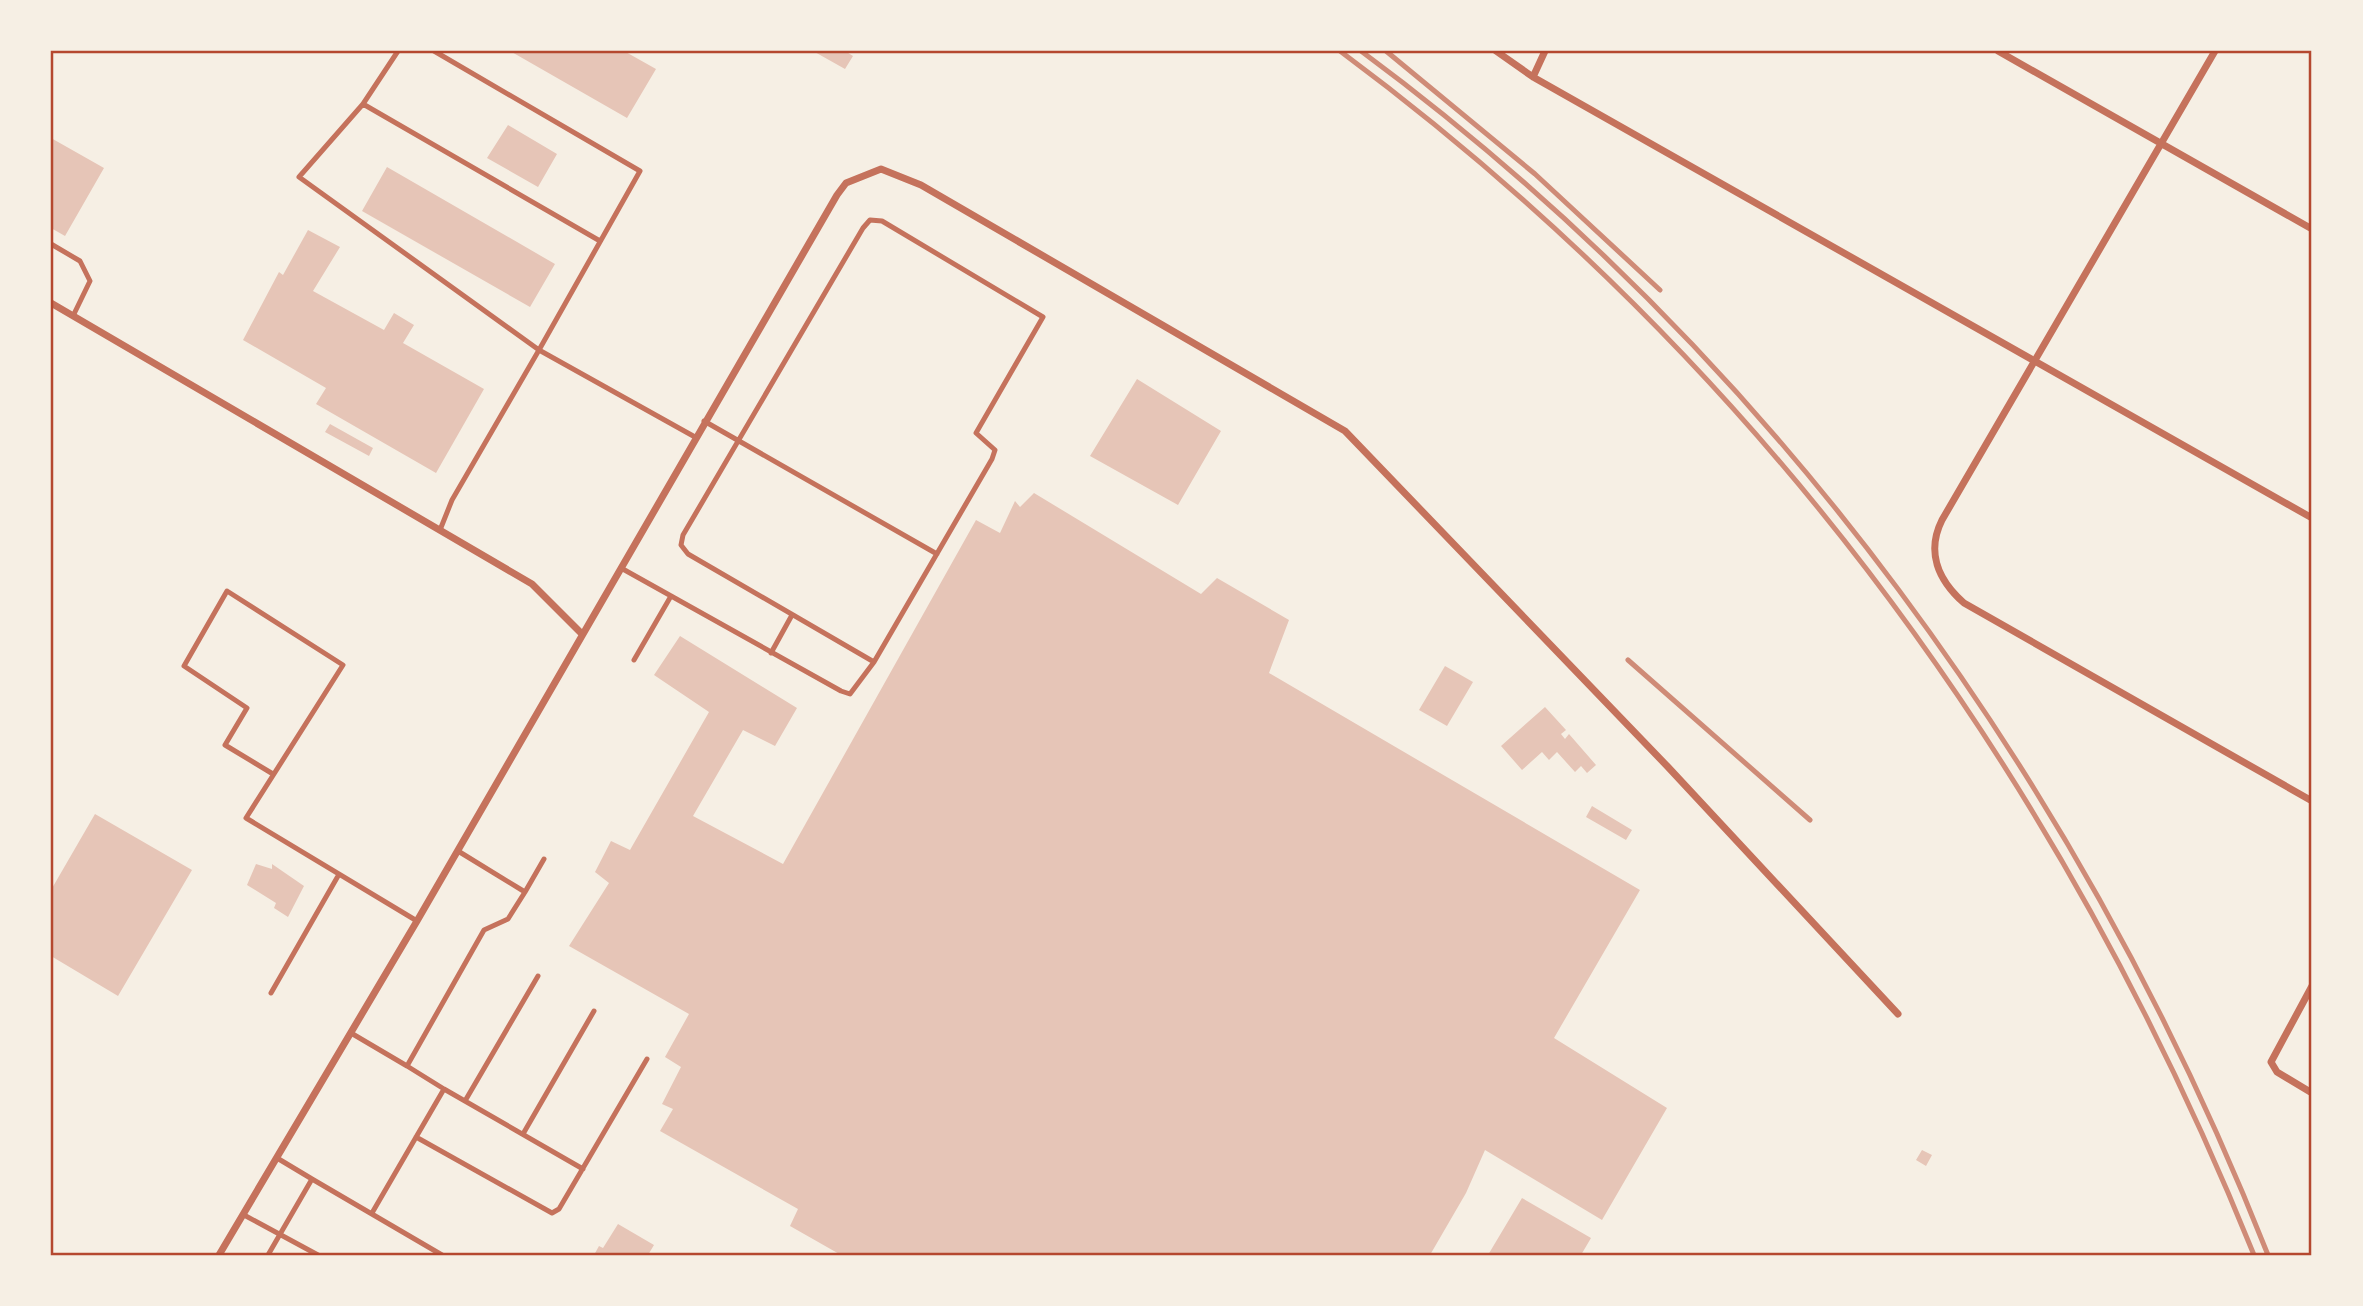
<svg xmlns="http://www.w3.org/2000/svg" width="2363" height="1306" viewBox="0 0 2363 1306" font-family="'PT Sans Narrow',sans-serif">
  <rect width="100%" height="100%" fill="#f6efe4"/>
  <path fill="#e6c5b7" d="M510,51h114l32,18 -29,49z
    M813,51h32l8,5 -8,13z
    M508,125l49,29 -19,33 -51,-29z
    M51,138l53,30 -39,68 -14,-8z
    M387,167l168,97 -25,43 -168,-96z
    M308,230l32,17 -27,44 71,39 10,-17 20,12 -11,18 81,46 -48,84 -120,-69 10,-16 -83,-48 36,-68 4,3z
    M1137,379l84,52 -43,74 -88,-49z
    M330,424l43,24 -4,8 -44,-24z
    M1034,493l167,101 16,-16 72,42 -20,53 371,217 -86,148 113,70 -65,112 -117,-70 -19,43 -36,62h-589l-51,-29 8,-17 -138,-78 13,-22 -11,-5 19,-37 -16,-10 24,-43 -120,-68 40,-63 -14,-11 16,-31 19,9 79,-138 -55,-37 26,-39 117,72 -22,38 -32,-16 -50,86 90,48 193,-344 24,13 15,-32 5,6z
    M1445,666l28,16 -26,44 -28,-16z
    M1545,707l21,23 -5,4 4,5 4,-5 27,31 -9,8 -6,-7 -6,6 -18,-20 -8,8 -7,-8 -20,18 -21,-24z
    M1592,806l40,24 -6,10 -40,-23z
    M95,814l97,56 -74,126 -67,-40v-66z
    M256,864l16,5v-5l32,22 -16,31 -14,-9 2,-5 -29,-18z
    M1922,1150l10,5 -6,11 -10,-6z
    M1522,1198l69,40 -10,17h-93z
    M618,1224l36,21 -6,10h-54l5,-9 4,2z"/>
  <g fill="none" stroke-linecap="round" stroke-linejoin="round">
    <path stroke="#c5725c" stroke-width="5" d="M434,51l206,120 -101,179 -240,-173 64,-73 237,137
      M363,104l35,-53
      M51,244l29,17 10,20 -17,35
      M704,421l233,133
      M440,530l12,-30 87,-150 156,87
      M621,568l220,123 9,3 24,-32 118,-203 3,-9 -19,-17 67,-116 -161,-96 -12,-1 -7,8 -180,307 -2,10 7,9 186,108
      M771,653l21,-38
      M634,660l37,-64
      M273,774l-48,-29 22,-37 -63,-42 43,-75 116,74 -97,153 171,103
      M525,892l19,-33
      M271,993l67,-117
      M351,1033l56,33
      M444,1089l139,80
      M465,1101l73,-125
      M523,1134l71,-123
      M416,1137l136,76 7,-4 88,-150
      M277,1158l35,21
      M372,1213l72,-124 -37,-23 77,-136 24,-11 17,-27 -67,-41
      M244,1215l74,40
      M268,1255l44,-76 130,76"/>
    <path stroke="#c5725c" stroke-width="7" d="M1496,51l37,26 779,441
      M1998,51l314,178
      M2215,51l-273,469c-16,32 -4,60 22,83l348,198
      M1533,77l12,-26
      M51,303l481,281 50,50
      M2312,986l-41,76 6,10 35,21
      M219,1255l198,-334 420,-726 9,-12 35,-14 40,16 424,246 323,336 230,247"/>
    <path stroke="#cf8b77" stroke-width="5" d="M1340,51c420,312 719,721 914,1204
      M1361,51c411,304 720,731 907,1204
      M1386,51l149,123 125,116
      M1628,660l182,160"/>
  </g>
  <rect width="2363" height="1306" fill="none" stroke="#f6efe4" stroke-width="105"/>
  <rect x="52" y="52" width="2258" height="1202" fill="none" stroke="#b5482f" stroke-width="2.5"/>
</svg>
